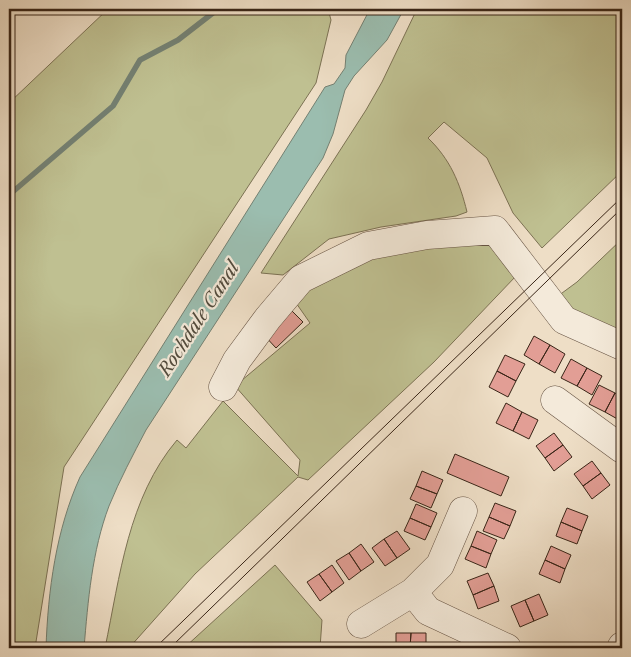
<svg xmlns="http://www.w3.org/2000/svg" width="631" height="657" viewBox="0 0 631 657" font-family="'Libre Caslon Text',serif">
  <rect width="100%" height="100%" fill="#eedec6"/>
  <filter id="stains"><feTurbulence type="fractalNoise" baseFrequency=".004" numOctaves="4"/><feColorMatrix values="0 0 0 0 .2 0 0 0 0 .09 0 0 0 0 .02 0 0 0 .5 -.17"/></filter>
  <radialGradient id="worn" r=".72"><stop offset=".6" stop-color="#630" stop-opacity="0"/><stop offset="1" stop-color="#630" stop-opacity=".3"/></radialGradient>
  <path fill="#bfc091" stroke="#7c7254" d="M108,9h220l3,11 -15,63 -252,384 -29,181h-26v-545z
    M417,9h205v162l-80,77 -29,-35 -26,-55 -43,-36 -16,16c22,21 32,45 39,74l-11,4 -75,11 -52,12 -46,36 -22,-2 105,-163 16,-28z
    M622,239v112l-79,-44 34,-25z
    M486,240l30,36 -82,86 -126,118 -10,-3 -103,97 -66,74h-24c15,-72 23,-150 72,-208l9,8 37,-47 75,75 2,-16 -65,-74 75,-63 -16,-23 42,-30 48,-19z
    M275,565l47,55 -2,28h-136z"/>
  <path fill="#9bbdaf" stroke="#748072" d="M370,9h34l-17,31 -33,36 -9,14 -12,44 -10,24 -177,272c-13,25 -26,49 -37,76 -17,45 -21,95 -25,142h-38c2,-58 10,-118 34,-171l245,-390 9,-3 11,-16 1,-13z"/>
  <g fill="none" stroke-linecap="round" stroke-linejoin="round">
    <path stroke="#748072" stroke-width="5.5" d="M9,195l104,-89 27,-46 38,-20 40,-31"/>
  </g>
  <path fill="#e29e95" stroke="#392517" d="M290,309l13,13 -27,26 -13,-14z
    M534,336l16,9 -11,19 -15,-9z
    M550,345l15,9 -10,19 -16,-9z
    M505,355l20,9 -9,17 -19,-10z
    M571,359l16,9 -10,18 -16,-8z
    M587,368l15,8 -10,19 -15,-9z
    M497,371l19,10 -8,16 -19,-10z
    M599,385l16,8 -10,19 -16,-8z
    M615,393l7,4 -1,24 -16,-9z
    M506,403l16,9 -9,19 -17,-8z
    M522,412l16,8 -9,19 -16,-8z
    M554,433l9,12 -18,13 -9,-12z
    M563,445l9,12 -18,14 -9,-13z
    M455,454l54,23 -8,19 -54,-23z
    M592,461l9,12 -18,13 -9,-12z
    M422,471l21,9 -6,14 -21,-8z
    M601,473l9,12 -18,14 -9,-13z
    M416,486l21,8 -6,14 -21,-9z
    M495,503l21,8 -6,15 -21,-9z
    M416,504l21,9 -6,14 -21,-9z
    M567,508l21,8 -6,15 -21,-9z
    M489,517l21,9 -6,13 -21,-8z
    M410,518l21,9 -6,13 -21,-9z
    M561,522l21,9 -5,13 -21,-8z
    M397,531l13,18 -13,9 -13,-19z
    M477,531l20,9 -6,14 -20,-8z
    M384,539l13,19 -12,8 -13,-18z
    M361,544l13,18 -13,9 -12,-18z
    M471,546l20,8 -5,14 -21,-9z
    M551,546l20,9 -6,14 -20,-9z
    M349,553l12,18 -12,9 -13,-19z
    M545,560l20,9 -5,14 -21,-9z
    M332,565l12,18 -12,9 -13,-18z
    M488,573l6,13 -21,9 -6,-14z
    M319,574l13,18 -12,9 -13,-19z
    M494,586l5,15 -21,8 -5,-14z
    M539,594l9,21 -14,6 -9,-21z
    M525,600l9,21 -14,6 -9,-21z
    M396,633h15l-1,15h-14z
    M411,633h15v15h-16z"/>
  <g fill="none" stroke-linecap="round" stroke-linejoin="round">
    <g stroke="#665343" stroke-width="29">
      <path id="minor" d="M223,387l14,-27 31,-42 33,-39 67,-33 59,-11 68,-5 69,90 58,26
        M555,400l67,49
        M413,592l15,19 79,37
        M361,624l52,-32 27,-27 23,-54
        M621,648l1,-2"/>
    </g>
    <use href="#minor" stroke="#f4eada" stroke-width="28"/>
    <path stroke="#392517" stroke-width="1" d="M155,648l467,-451
      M170,648l452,-440"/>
  </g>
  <g text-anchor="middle" stroke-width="4.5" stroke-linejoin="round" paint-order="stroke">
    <g font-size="18" font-style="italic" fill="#524b3d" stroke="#f4eada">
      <text transform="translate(199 319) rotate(-57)" y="6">Rochdale Canal</text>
    </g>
  </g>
  <rect width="631" height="657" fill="none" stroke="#eedec6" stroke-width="30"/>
  <rect x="10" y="10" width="611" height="637" fill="none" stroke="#392517" stroke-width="2.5"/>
  <rect x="15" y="15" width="601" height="627" fill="none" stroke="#392517"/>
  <rect width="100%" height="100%" filter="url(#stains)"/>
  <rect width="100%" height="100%" fill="url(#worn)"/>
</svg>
